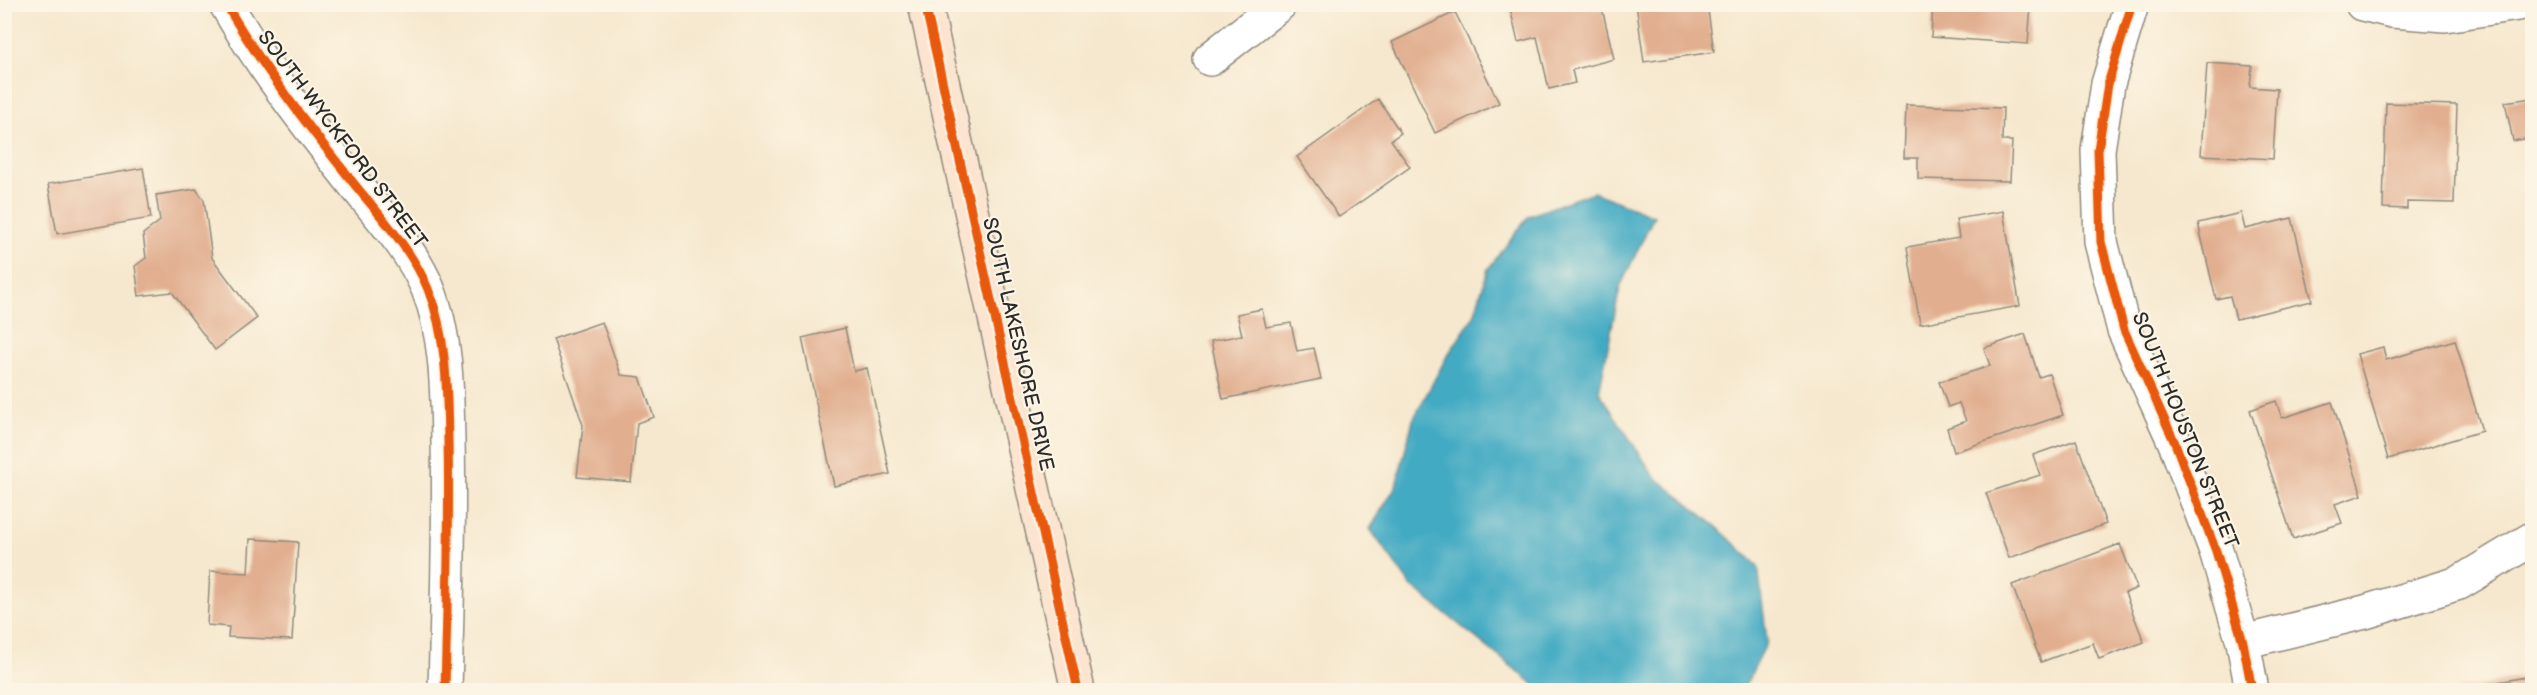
<svg xmlns="http://www.w3.org/2000/svg" width="2537" height="695" viewBox="0 0 2537 695" font-family="'Balsamiq Sans',sans-serif">
  <rect width="100%" height="100%" fill="#fcf5e5"/>
  <filter id="ink" filterUnits="userSpaceOnUse"><feTurbulence type="fractalNoise" baseFrequency=".0167" numOctaves="2"/><feDisplacementMap in="SourceGraphic" scale="12" xChannelSelector="R" yChannelSelector="G"/><feConvolveMatrix kernelMatrix="1 2 1 2 8 2 1 2 1" color-interpolation-filters="sRGB"/></filter>
  <filter id="wash" filterUnits="userSpaceOnUse"><feTurbulence type="fractalNoise" baseFrequency=".008" numOctaves="4" result="noise"/><feDisplacementMap in="SourceGraphic" scale="24" xChannelSelector="R" yChannelSelector="G"/><feGaussianBlur stdDeviation="1.35" result="paint"/><feColorMatrix in="noise" values="0 0 0 0 0 0 0 0 0 0 0 0 0 0 0 0 0 1.4 0 .05"/><feComposite in="paint" operator="in"/></filter>
  <g filter="url(#wash)">
    <rect width="100%" height="100%" fill="#f6e8ce"/>
    <path fill="#43aac3" stroke="#376a77" stroke-width="1.5" d="M1593,192l61,24 -34,71 -21,105 55,84 63,51 41,39 9,76 -24,48h-202l-130,-104 -41,-57 26,-43 17,-66 33,-62 28,-42 14,-47 41,-53z"/>
    <g id="blocks">
      <path fill="#e1ae8f" d="M1509,4h92l13,55 -42,11 3,13 -26,6 -12,-52 -19,5z
        M1636,4h71l7,48 -70,10z
        M1933,4h98l-3,40 -97,-7z
        M1455,12l44,91 -64,30 -43,-91z
        M2207,63l45,3 -2,21 27,2 -4,70 -72,-4z
        M2532,98v45l-2,-5 -17,3 -8,-39z
        M1378,99l23,34 -10,7 19,27 -71,50 -42,-60z
        M2386,103l71,2 -3,98 -47,-1v7l-24,-1z
        M1906,105l97,3 -1,33h10l-2,40 -92,-2v-21h-14z
        M143,168l8,50 -94,16 -9,-50z
        M196,189l8,11 8,58 45,60 -42,32 -43,-58 -33,4 -4,-30 11,-8 -3,-24 17,-13 -4,-26z
        M2003,211l17,95 -100,18 -13,-77 52,-9 -3,-19z
        M2241,213l4,16 47,-11 20,83 -76,18 -6,-23 -14,3 -18,-76z
        M1262,309l4,18 25,-4 6,28 17,-3 7,31 -98,20 -12,-58 31,-6 -5,-21z
        M602,322l19,53 19,2 14,40 -17,6 -6,59 -54,-5 6,-52 -30,-86z
        M845,328l9,43 13,-3 23,106 -56,12 -32,-148z
        M2025,334l14,43 10,-3 14,41 -109,37 -7,-24 19,-7 -7,-18 -11,4 -9,-25 51,-16 -6,-18z
        M2455,340l27,91 -94,28 -31,-105 26,-7 3,13z
        M2276,401l6,17 50,-16 30,93 -27,9 7,19 -49,16 -43,-129z
        M2076,440l30,84 -97,34 -23,-65 54,-18 -7,-20z
        M250,539l48,3 -6,98 -64,-3 1,-10 -22,-2 3,-54 38,2z
        M2120,544l17,44 -12,5 19,49 -45,17 -6,-16 -52,19 -29,-77z
        M2532,676v14h-73l-1,-1z"/>
    </g>
  </g>
  <g filter="url(#ink)">
    <use href="#blocks" fill-opacity="0" stroke="#908a7c" stroke-width="1.5"/>
    <g fill="none" stroke-linecap="round" stroke-linejoin="round">
      <g stroke="#908a7c" stroke-width="36">
        <path id="street" d="M226,4c37,65 83,123 129,181 26,32 57,65 73,104 19,47 19,102 20,152 2,83 -1,166 -3,249
          M2132,4l-24,80 -10,66 3,92 23,88 51,113 41,108 27,91 9,48
          M2362,4l30,7 53,4 73,-11
          M1210,59l70,-55
          M2243,642l122,-30 94,-29 73,-44"/>
      </g>
      <g stroke="#908a7c" stroke-width="36">
        <path id="secondary" d="M925,4l153,686"/>
      </g>
      <use href="#street" stroke="#fff" stroke-width="33"/>
      <use href="#secondary" stroke="#fce5d0" stroke-width="33"/>
      <g stroke="#fcf5e5" stroke-width="13">
        <path id="cycleway" d="M226,4c37,65 83,123 129,181 26,32 57,65 73,104 19,47 19,102 20,152 2,83 -1,166 -3,249
          M925,4l153,686
          M2132,4l-24,80 -10,66 3,92 23,88 51,113 41,108 27,91 9,48"/>
      </g>
      <use href="#cycleway" stroke="#e8590c" stroke-width="9"/>
    </g>
  </g>
  <g text-anchor="middle" stroke-width="4.5" stroke-linejoin="round" paint-order="stroke">
    <g font-size="20" fill="#2b2b2b" stroke="#fcf5e5">
      <text transform="translate(343 139) rotate(53)" y="7">SOUTH WYCKFORD STREET</text>
      <text transform="translate(1019 344) rotate(77)" y="7">SOUTH LAKESHORE DRIVE</text>
      <text transform="translate(2186 430) rotate(68)" y="7">SOUTH HOUSTON STREET</text>
    </g>
  </g>
  <rect width="2537" height="695" fill="none" stroke="#fcf5e5" stroke-width="24"/>
</svg>
